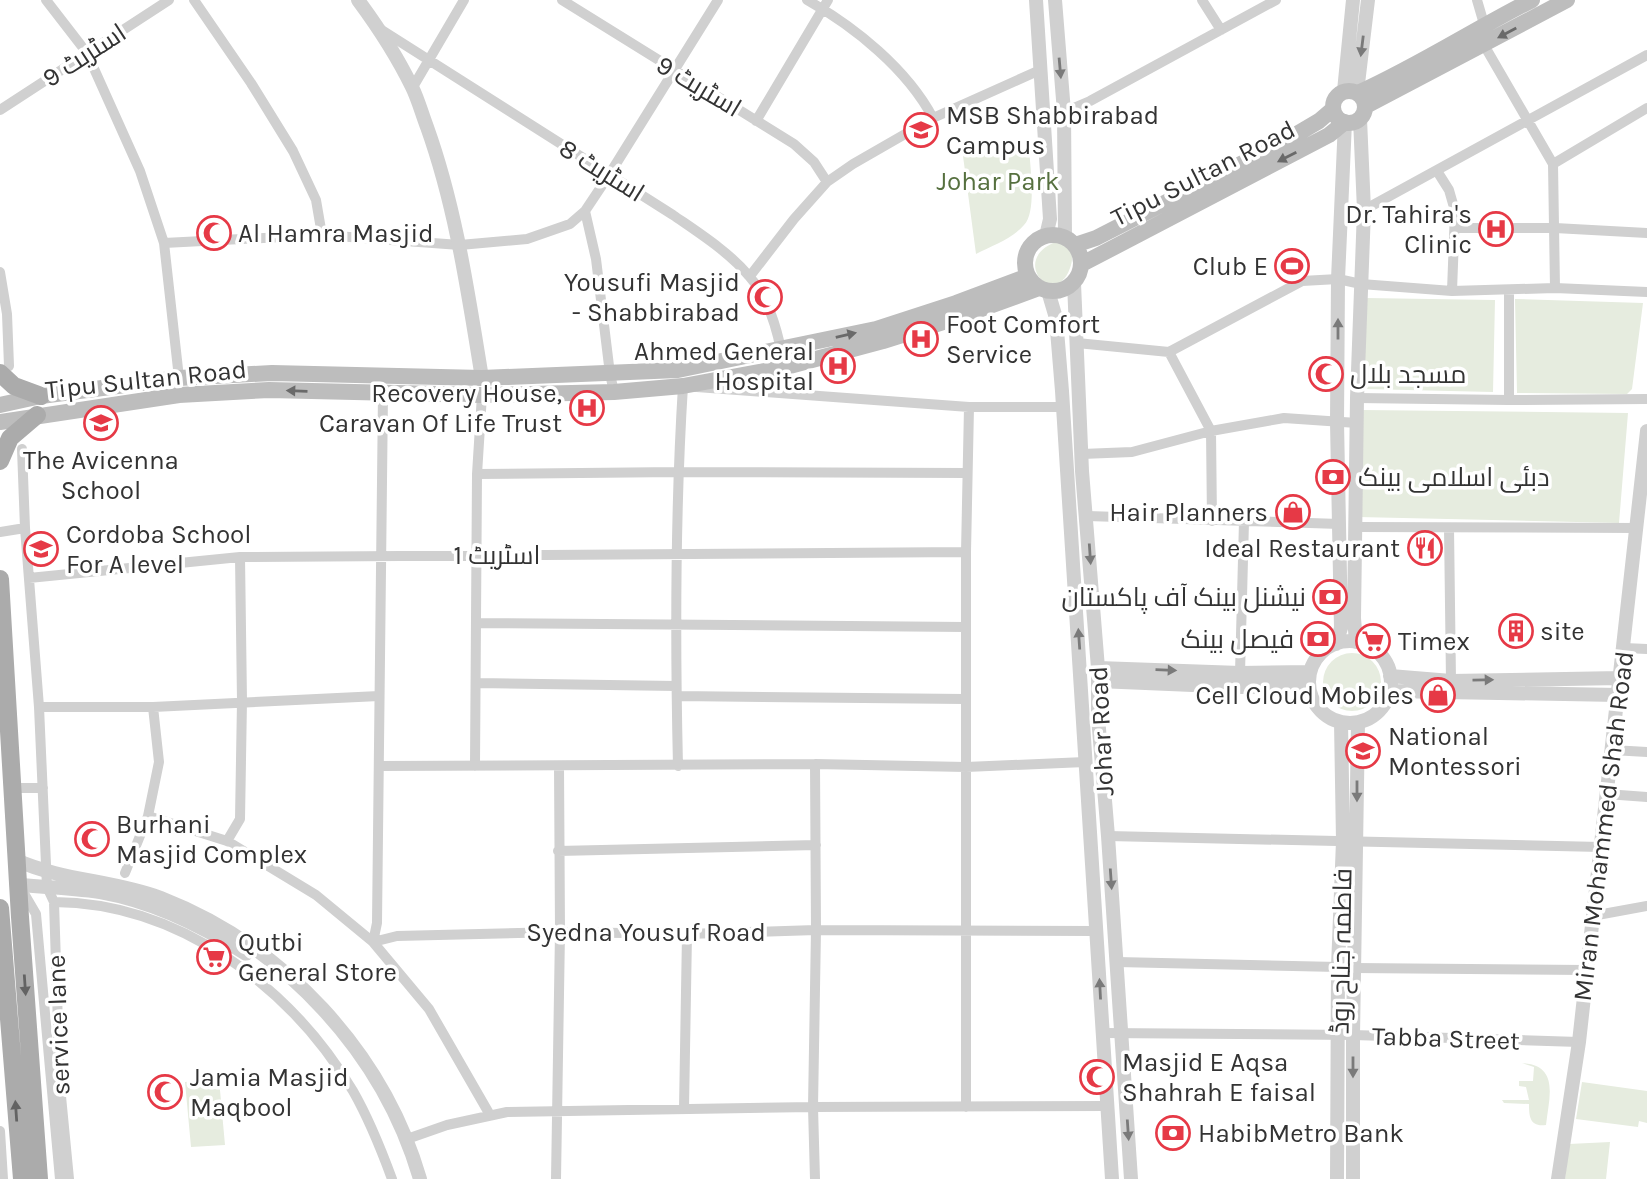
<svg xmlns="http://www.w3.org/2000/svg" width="1647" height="1179" viewBox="0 0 1647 1179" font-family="Karla,Cairo,sans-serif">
  <rect width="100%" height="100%" fill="#fff"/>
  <path fill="#e6ecdf" d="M997,148h32c1,18 8,64 -5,77 -12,14 -31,20 -48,29l-13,-98z
    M1058,241l7,1c7,8 9,16 5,26 -15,43 -63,-9 -12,-27z
    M1366,298l129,2 -2,92 -129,-3z
    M1515,299l128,4 -11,86 -5,5 -110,-1z
    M1361,410l267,3 -9,110 -261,-6z
    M1323 682a29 29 0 1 1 58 0a29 29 0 1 1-58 0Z
    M1522,1063c38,2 27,35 24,62 -16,2 -17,-8 -17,-21l-25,-1 -2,-3h27l-3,-13 -7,-1v-5h14l1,-14z
    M219,1079l6,66 -34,2 -6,-65z
    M1582,1082l65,9v32l-8,-2 -1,6 -62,-8z
    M1610,1142l-4,37h-41l4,-35z"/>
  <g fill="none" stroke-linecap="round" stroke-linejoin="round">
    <path stroke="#d0d0d0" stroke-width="10" d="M46,0l41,53 53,118 24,72 15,135
      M194,0l57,83 42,68 23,49 6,35
      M562,0l232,144 20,18 13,20
      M807,0c48,27 100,69 126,118
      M1202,0l19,30
      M1477,0l7,24
      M380,29l293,186c26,18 56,37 76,61 17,19 27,49 32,74
      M1484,45l69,119 2,124
      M413,87l51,-87
      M0,110l169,-110
      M1064,112l26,-11 186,-101
      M756,121l72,-121
      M1553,164l94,-56
      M1437,171l12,19 6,21 -3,80
      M1364,210l283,-155
      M585,211l11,48 14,115 4,18
      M1456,228h99l92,5
      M164,243l158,-8 138,10 67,-6 43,-15 15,-13 24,-36 109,-175
      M0,272l7,42 2,52
      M750,276l44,-57 33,-37 26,-18 80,-46 107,-48
      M1077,343l92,9 133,-71 36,-2 23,5 91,7 103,-3 92,4
      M1169,352l42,79 1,90
      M383,393l-6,530 -4,19 24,-6 163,-4 127,2 129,-4 281,1
      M1357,398l152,2 138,-1
      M1509,400v-110
      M22,449l3,79 14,179 8,180 7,15 6,184 9,93
      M1082,454l50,-2 79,-21 73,-13 73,5
      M477,474l201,-2 289,1
      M1087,516l253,8
      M1357,527l280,1
      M1449,528l2,153
      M0,532l25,-4
      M29,578l211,-21 726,-5
      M477,623l489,4
      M1624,648l23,1
      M1240,673l4,-152
      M477,683l199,3
      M677,696l288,3
      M39,707h114l226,-11
      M1612,750l35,2
      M380,766l435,-2 151,3 119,-5
      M475,766l2,-292 5,-79
      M678,766c-3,-127 -3,-253 5,-380l286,21h93
      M11,788h32
      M1606,794l41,3
      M148,816l11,-54 -6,-55
      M1108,836l493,11
      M227,841l13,-22 2,-118 -2,-144
      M558,851l258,-6
      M125,873l23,-57 79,25 89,54 57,47 56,67 61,106
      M22,890l14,24 24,265
      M54,902c125,1 236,84 299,189 16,28 28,58 39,88
      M1592,916l55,-10
      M1117,962l221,5
      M1354,968l232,2
      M1103,1033l250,2 226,7
      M966,1107v-555l3,-145
      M684,1109l3,-175
      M0,1131l3,48
      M407,1139l40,-14 60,-13 306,-5 295,-1
      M556,1179l4,-247 -1,-166
      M815,1179l-2,-72 3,-177 -1,-166"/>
    <path stroke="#d0d0d0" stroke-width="14" d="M358,0c20,27 39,56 54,87 6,12 10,27 15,40 29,81 41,166 55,251
      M1036,0l14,219 -4,17
      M1055,0l9,112 1,125
      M1344,91l9,-91
      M1357,92l11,-92
      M1074,283l8,188 16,197v49l10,119 23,343
      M1048,291l8,27 6,73 50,788
      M1309 682a41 41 0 1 1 82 0a41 41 0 1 1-82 0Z
      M1356,642l-2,-24 3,-220 7,-188 -4,-91
      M1336,644l5,-16 -4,-206 1,-143 7,-157
      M1098,668l142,5 70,-1
      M1390,676l61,5 169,-3
      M1098,681l142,6 69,-1
      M1390,691l228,4
      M16,860c47,21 97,20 145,38 123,48 222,154 259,281
      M19,885c27,2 55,3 81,7 51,9 103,34 146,62
      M1337,1179l1,-212 5,-126 -2,-119
      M1353,1179v-144l5,-312
      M1558,1179l21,-137 68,-611"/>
    <path stroke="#bdbdbd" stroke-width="16" d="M1333 107a16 16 0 1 1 32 0a16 16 0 1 1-32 0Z
      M1358,93c60,-27 115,-63 174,-93
      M1366,106l201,-106
      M1025 263a28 28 0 1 1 56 0a28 28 0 1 1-56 0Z
      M1075,245l21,-7 184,-94 39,-23 14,-12
      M1082,264l247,-129 16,-13
      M0,405l41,-9 138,-18 93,-5 210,5 196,-8 198,-41 80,-26 72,-27
      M0,422l179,-27 90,-5 213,5 132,-3 69,-6 103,-19 97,-26 79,-25 77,-28"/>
    <path stroke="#ababab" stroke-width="18" d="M0,373l14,13 27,10
      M0,461l10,-23 27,-23
      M0,579l20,338 19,262
      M0,908l22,271"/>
  </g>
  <defs><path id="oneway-solid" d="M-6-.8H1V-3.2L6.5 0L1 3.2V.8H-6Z" transform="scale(1.75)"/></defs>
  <g fill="#6a6a6a">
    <use href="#oneway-solid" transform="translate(1507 33) rotate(152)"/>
    <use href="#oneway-solid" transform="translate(1287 157) rotate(153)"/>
    <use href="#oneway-solid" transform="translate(846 335) rotate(-13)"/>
    <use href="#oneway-solid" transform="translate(297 391) rotate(-178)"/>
  </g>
  <g fill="#7a7a7a">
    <use href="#oneway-solid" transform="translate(1362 46) rotate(97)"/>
    <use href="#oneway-solid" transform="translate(1060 68) rotate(85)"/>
    <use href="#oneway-solid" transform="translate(1338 329) rotate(-90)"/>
    <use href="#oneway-solid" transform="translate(1090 554) rotate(86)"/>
    <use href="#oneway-solid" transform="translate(1079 639) rotate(-94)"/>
    <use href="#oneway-solid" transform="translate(1166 670) rotate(2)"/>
    <use href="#oneway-solid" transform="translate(1483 680) rotate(-1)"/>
    <use href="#oneway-solid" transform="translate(1357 791) rotate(90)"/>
    <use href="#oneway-solid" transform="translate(1111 879) rotate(86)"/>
    <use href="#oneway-solid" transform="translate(1100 989) rotate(-93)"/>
    <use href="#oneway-solid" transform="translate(1353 1067) rotate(90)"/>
    <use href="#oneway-solid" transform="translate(1128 1130) rotate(86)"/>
  </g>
  <g fill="#636363">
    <use href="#oneway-solid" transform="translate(25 985) rotate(86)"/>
    <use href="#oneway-solid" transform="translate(16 1111) rotate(-94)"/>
  </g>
  <defs>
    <g id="school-ring" transform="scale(1.75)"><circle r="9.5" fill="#fff" stroke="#e63946" stroke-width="1.5"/><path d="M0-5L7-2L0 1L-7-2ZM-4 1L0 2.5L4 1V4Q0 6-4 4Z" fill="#e63946"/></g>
    <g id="hospital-ring" transform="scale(1.75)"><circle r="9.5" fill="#fff" stroke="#e63946" stroke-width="1.5"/><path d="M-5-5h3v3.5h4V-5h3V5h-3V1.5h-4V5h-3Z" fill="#e63946"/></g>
    <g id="mosque-ring" transform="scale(1.75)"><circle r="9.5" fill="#fff" stroke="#e63946" stroke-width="1.5"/><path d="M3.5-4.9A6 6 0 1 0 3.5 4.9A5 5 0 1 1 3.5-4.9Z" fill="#e63946"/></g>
    <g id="stadium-ring" transform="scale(1.75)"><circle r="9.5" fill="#fff" stroke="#e63946" stroke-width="1.5"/><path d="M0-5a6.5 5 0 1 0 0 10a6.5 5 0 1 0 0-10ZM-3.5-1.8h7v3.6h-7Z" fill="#e63946"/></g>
    <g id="bank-ring" transform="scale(1.75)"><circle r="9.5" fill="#fff" stroke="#e63946" stroke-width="1.5"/><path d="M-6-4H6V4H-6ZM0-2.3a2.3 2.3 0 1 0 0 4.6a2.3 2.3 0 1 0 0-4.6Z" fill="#e63946"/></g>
    <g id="shop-ring" transform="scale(1.75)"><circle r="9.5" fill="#fff" stroke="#e63946" stroke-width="1.5"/><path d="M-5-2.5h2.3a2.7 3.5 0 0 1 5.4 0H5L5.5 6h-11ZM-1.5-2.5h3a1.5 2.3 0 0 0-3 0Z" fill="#e63946"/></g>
    <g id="restaurant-ring" transform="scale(1.75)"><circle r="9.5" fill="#fff" stroke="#e63946" stroke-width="1.5"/><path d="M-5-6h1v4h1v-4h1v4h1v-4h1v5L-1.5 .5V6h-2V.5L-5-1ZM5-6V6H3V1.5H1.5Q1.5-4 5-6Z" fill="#e63946"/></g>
    <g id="building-ring" transform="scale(1.75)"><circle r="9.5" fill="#fff" stroke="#e63946" stroke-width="1.5"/><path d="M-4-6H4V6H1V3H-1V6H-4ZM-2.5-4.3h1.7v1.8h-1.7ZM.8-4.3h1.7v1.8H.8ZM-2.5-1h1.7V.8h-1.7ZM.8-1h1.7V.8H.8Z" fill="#e63946"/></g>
    <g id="supermarket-ring" transform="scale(1.75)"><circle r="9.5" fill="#fff" stroke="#e63946" stroke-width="1.5"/><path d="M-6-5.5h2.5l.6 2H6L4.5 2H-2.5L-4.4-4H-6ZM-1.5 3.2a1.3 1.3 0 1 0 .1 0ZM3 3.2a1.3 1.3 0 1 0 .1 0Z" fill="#e63946"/></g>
  </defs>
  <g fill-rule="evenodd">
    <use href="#school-ring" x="921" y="130"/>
    <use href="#hospital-ring" x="1496" y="229"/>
    <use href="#mosque-ring" x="214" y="233"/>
    <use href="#stadium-ring" x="1292" y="266"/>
    <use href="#mosque-ring" x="765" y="297"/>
    <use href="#hospital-ring" x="921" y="339"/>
    <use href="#hospital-ring" x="838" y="366"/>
    <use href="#mosque-ring" x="1326" y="374"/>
    <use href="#hospital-ring" x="587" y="408"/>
    <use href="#school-ring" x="101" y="423"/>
    <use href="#bank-ring" x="1333" y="477"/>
    <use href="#shop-ring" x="1293" y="512"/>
    <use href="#restaurant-ring" x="1425" y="548"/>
    <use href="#school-ring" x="41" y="549"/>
    <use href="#bank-ring" x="1330" y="597"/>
    <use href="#building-ring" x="1516" y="631"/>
    <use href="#bank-ring" x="1318" y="639"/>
    <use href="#supermarket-ring" x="1373" y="641"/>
    <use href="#shop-ring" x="1438" y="695"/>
    <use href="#school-ring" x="1363" y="751"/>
    <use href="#mosque-ring" x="92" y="839"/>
    <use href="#supermarket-ring" x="214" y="957"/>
    <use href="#mosque-ring" x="1097" y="1077"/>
    <use href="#mosque-ring" x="165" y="1092"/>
    <use href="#bank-ring" x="1173" y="1133"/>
  </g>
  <g text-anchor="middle" stroke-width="7" stroke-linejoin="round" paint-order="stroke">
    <g font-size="26" fill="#333" stroke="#fff">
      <text transform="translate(84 55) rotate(-33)" y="9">اسٹریٹ 9</text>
      <text transform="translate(699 86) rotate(31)" y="9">اسٹریٹ 9</text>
      <text transform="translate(602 170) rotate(32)" y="9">اسٹریٹ 8</text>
      <text transform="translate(1203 173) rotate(-27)" y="9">Tipu Sultan Road</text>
      <text transform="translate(146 379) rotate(-6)" y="9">Tipu Sultan Road</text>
      <text x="497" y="564">اسٹریٹ 1</text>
      <text transform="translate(1101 731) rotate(-93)" y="9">Johar Road</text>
      <text transform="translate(1603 826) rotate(-83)" y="9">Miran Mohammed Shah Road</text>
      <text x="646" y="941">Syedna Yousuf Road</text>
      <text transform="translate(1341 951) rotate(-89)" y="9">فاطمہ جناح روڈ</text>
      <text transform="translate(58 1025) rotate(-92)" y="9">service lane</text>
      <text transform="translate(1446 1038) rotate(2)" y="9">Tabba Street</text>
    </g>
    <g font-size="26" fill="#333" stroke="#fff" text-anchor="start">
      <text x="946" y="124">MSB Shabbirabad<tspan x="946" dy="30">Campus</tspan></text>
      <text x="1472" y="223" text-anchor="end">Dr. Tahira's<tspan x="1472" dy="30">Clinic</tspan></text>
      <text x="238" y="242">Al Hamra Masjid</text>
      <text x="1268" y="275" text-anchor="end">Club E</text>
      <text x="740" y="291" text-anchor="end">Yousufi Masjid<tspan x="740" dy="30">- Shabbirabad</tspan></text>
      <text x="946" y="333">Foot Comfort<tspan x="946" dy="30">Service</tspan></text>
      <text x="814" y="360" text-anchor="end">Ahmed General<tspan x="814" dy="30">Hospital</tspan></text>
      <text x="1350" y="383">مسجد بلال</text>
      <text x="562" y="402" text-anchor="end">Recovery House,<tspan x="562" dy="30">Caravan Of Life Trust</tspan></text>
      <text x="101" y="469" text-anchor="middle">The Avicenna<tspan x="101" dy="30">School</tspan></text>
      <text x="1358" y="486">دبئی اسلامی بینک</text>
      <text x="1268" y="521" text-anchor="end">Hair Planners</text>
      <text x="66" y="543">Cordoba School<tspan x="66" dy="30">For A level</tspan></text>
      <text x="1400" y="557" text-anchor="end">Ideal Restaurant</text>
      <text x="1306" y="606" text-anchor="end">نیشنل بینک آف پاکستان</text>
      <text x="1540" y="640">site</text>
      <text x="1294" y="648" text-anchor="end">فیصل بینک</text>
      <text x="1398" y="650">Timex</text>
      <text x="1414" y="704" text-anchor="end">Cell Cloud Mobiles</text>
      <text x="1388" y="745">National<tspan x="1388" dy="30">Montessori</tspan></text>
      <text x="116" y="833">Burhani<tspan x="116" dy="30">Masjid Complex</tspan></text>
      <text x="238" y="951">Qutbi<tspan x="238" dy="30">General Store</tspan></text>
      <text x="1122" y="1071">Masjid E Aqsa<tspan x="1122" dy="30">Shahrah E faisal</tspan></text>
      <text x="190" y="1086">Jamia Masjid<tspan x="190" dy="30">Maqbool</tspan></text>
      <text x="1198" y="1142">HabibMetro Bank</text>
    </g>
    <g font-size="26" fill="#56703f" stroke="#fff">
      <text x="998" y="190">Johar Park</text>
    </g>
  </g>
</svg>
